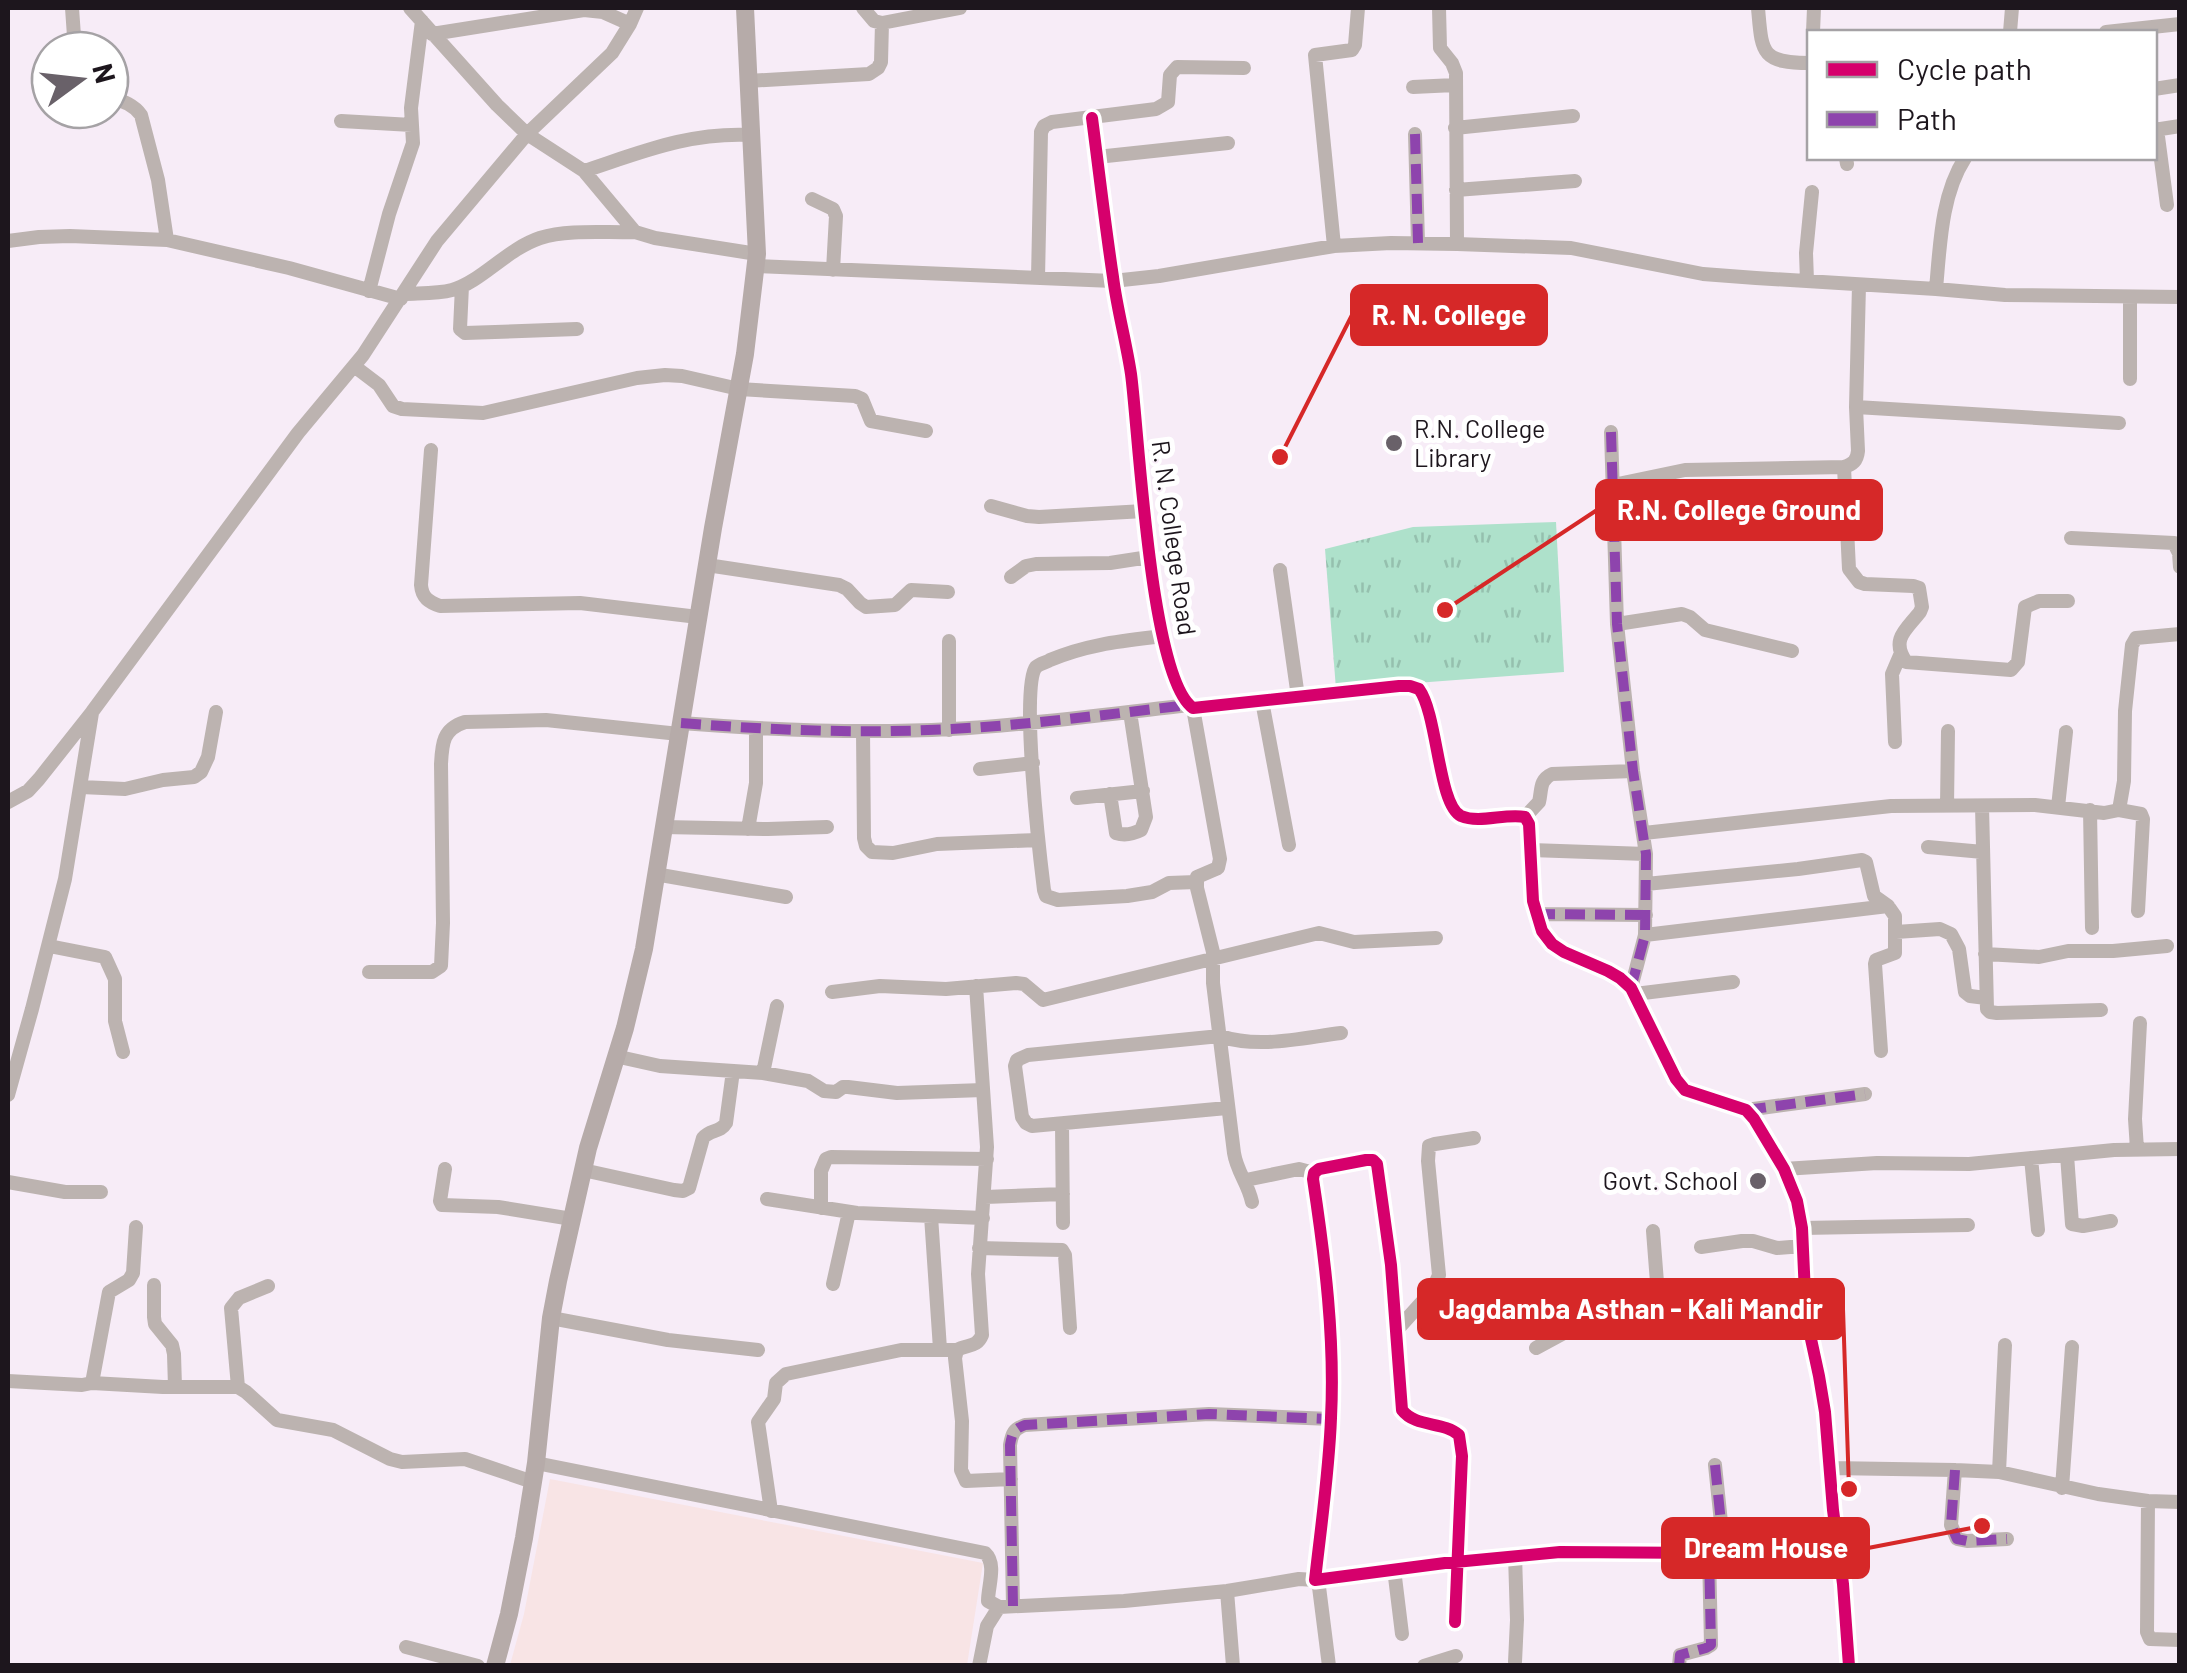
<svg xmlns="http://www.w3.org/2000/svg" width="2187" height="1673" viewBox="0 0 2187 1673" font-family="Barlow,sans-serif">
  <defs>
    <pattern id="park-tufts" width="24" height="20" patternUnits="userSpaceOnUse" patternTransform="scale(2.5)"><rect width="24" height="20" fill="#aee1cb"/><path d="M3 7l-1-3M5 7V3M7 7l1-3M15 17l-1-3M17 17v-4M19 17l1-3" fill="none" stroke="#95c0ae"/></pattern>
  </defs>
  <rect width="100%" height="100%" fill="#f7ecf7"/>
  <path fill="#f8e4e5" d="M550,1479l433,84 -16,102h-457l14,-51z"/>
  <path fill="url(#park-tufts)" d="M1556,522l8,150 -228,17 -11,-140 88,-22z"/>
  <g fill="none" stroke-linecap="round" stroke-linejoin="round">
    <path stroke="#bcb3b0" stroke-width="14" d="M72,8l3,42
      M410,8l87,97 30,29 57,37 51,61 20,6 102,16
      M863,8l11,13 8,2 78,-15
      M1439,8l1,40 12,15 4,10 1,171
      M1758,8c4,44 2,55 52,55
      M1813,32l1,-24
      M2010,32l2,-24
      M2106,32l74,-8
      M432,34l152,-24 19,2 27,12
      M748,81l121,-7 9,-6 3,-6 1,-39
      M1413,87l42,-2
      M2154,89l26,-4
      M110,97c12,4 23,7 31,18l17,65 9,60
      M1092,118c7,53 13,106 21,159 4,32 13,64 18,97 8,60 19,304 62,334l206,-22h11l9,3c19,26 19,116 42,127 19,8 44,-3 64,1l4,7 4,77 9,30 10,13 12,8 44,19 12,7 11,10 45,91 9,11 61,20 8,9 30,50 13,32 5,27 4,88 13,60 6,36 8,98 10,74 6,82
      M341,121l71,4
      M1455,128l118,-12
      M2157,129l10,76
      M2154,130l26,-4
      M1415,134l3,109
      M1097,157l131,-14
      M1846,158l1,6
      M584,171c58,-19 105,-39 167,-36
      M1456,190l119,-9
      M812,199l21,10 3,7 -3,54
      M8,241l31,-4 31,-1 97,4 122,28 112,31
      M1334,246l-19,-191 37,-5 3,-5 3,-37
      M757,266l356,15 46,-5 175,-30 57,-3 66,1 114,4 132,26 53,4 180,11 69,6 175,2
      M1038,278l3,-146 3,-6 8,-4 104,-13 12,-7 2,-27 7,-8 67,1
      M1807,281l-1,-28 6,-61
      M462,286l-2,43 5,4 112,-4
      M1936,289c4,-43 5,-94 29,-131
      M369,291l20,-77 24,-71 -2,-35 11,-87
      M404,294c15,-1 33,0 48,-4 29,-8 55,-41 88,-52 29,-9 65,-5 95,-6
      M2130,297v82
      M354,366l25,19 14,21 9,3 81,4 154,-35 28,-3 17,1 57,13 116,7 7,3 9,22 55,10
      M1856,407l263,16
      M1611,432l6,192 16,147 13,83 -1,81 -14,53
      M431,450l-10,135c1,13 8,17 19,21l140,-3 118,14
      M1844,467l5,102 10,13 6,2 48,2 6,2 3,19 -2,5c-13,17 -30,27 -14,50l105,8 7,-8 7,-55 14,-6h29
      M1613,485l72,-15 159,-3c9,-3 13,-6 14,-16l-2,-44 3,-122
      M991,506l36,10 12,1 105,-6
      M2071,538l103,5 5,10 1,14
      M707,565l132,20 8,4 13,14 6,4 29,-2 16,-15 37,2
      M1280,570l18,127
      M1011,577l15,-11 10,-2 74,-1 39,-6
      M1617,624l65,-10 8,3 15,13 87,21
      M1163,636c-41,5 -75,8 -113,24 -3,2 -11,4 -14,7 -16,19 4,191 8,223l2,6 12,4 69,-4 25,-4 17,-9 27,-1
      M1262,701l27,144
      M1193,708l27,151 -2,9 -21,9v11l16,64v31l21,170c3,19 14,30 18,49
      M681,723c90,7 180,11 270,6 79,-4 158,-15 238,-24
      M949,730v-89
      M863,731l1,107 2,8 6,6 21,1 44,-9 101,-4
      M1895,742l-3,-68 9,-21
      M980,769l53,-6
      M81,787l44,2 38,-9 31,-3 7,-5 7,-15 8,-45
      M1110,794l6,39c9,3 17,1 25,-3l5,-13 -16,-105
      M1077,798l66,-7
      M8,802l20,-11 11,-12 53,-67 206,-279 65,-78 74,-114 90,-107 85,-81 18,-29 7,-16
      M1947,806l1,-75
      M1982,806l5,203 3,3 7,1 104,-3
      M2058,807l8,-75
      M2090,810l2,118
      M2119,810l22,4 2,5 -5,92
      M1525,817l14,-15c3,-12 0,-22 13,-28l81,-3
      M663,827l105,2 59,-2
      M748,829l8,-46v-54
      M1644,833l247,-27 144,-1 69,8 15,-3 5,-29 1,-70 7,-66 4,-7 44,-4
      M1928,847l55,5
      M1531,850l115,4
      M655,874l131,23
      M1646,884l152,-15 64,-9 4,2 8,34 14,10 7,10v37l-19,7 -1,4 6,87
      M1535,914l111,1
      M1896,932l44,-3 11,5 8,15 6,43 5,4 16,2
      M1645,935l243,-29
      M49,946l56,11 10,22v42l8,31
      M1985,954l54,3 29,-6h45l54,-5
      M369,972h63l9,-6 2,-43 -2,-159c1,-21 2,-35 24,-42l81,-2 133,14
      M976,986l11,161 -9,127 4,61c-5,13 -15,9 -25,15l-2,8 7,63 -1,49 5,11 45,-2
      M832,992l48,-6 66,3 70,-6 8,1 19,16 276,-67 35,9 82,-4
      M1635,994l98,-12
      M615,1056l45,10 103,7 45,8 16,10 12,1 7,-5h5l49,6 86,-3
      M763,1073l14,-67
      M8,1095l24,-86 33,-130 27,-166
      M1227,1108l-195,18 -6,-3 -4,-6 -7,-51 2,-6 11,-5 192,-19c39,13 81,2 121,-3
      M1746,1110l119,-16
      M1062,1124l1,99
      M2137,1149l-2,-30 5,-96
      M2067,1155l5,69 11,2 28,-5
      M2031,1158l7,72
      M445,1169l-5,32 2,4 56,2 74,12
      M1784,1169l93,-6 92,1 145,-14 66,-1
      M583,1170l91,20 9,1 6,-3 14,-50c7,-9 17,-5 23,-15l7,-52
      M1246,1180l53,-11 15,4
      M8,1182l57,10h36
      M985,1197l78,-3
      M767,1199l90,14 126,5
      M821,1208v-37l5,-12 5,-2 156,2
      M931,1216l9,133
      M1802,1228l166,-3
      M1653,1231l7,90
      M1701,1247l41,-6h11l24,7 26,-2
      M979,1248l83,2 3,5 5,73
      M833,1284l16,-72
      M154,1285v32l1,7 17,21 2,9 1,33
      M551,1318l117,22 90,10
      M1396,1331l36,-40 7,-16 -11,-114 1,-15 6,-2 39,-6
      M1536,1348l37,-20 18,-5 215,-7
      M8,1381l74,4 10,-2 17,-91 20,-12 4,-7 3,-46
      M92,1383l71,4h75l8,5 31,28 56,10 57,29 12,3 63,-3 68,23
      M238,1387l-7,-79 8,-10 29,-12
      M536,1463l449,90c12,11 3,33 3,48l11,6 125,-6 103,-10 72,-12 16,1 4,7 10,79
      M1715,1465l9,86
      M1830,1468l125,2 44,2 99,22 50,7 32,1
      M1955,1470l-4,55 6,14 10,2 40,-2
      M1999,1472l6,-127
      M2062,1488l10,-141
      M2148,1501l-1,131 3,7 30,1
      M771,1511l-13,-89 16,-23 2,-16 10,-9 115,-24h56
      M1394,1569l8,65
      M1227,1591l6,75
      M1013,1606l-3,-161c2,-12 4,-16 15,-20l184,-11 122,5
      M1455,1622l7,-166 -3,-21c-16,-14 -43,-7 -57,-25l-11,-145 -14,-101 -4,-4h-7l-47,9 -5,4 -1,6c12,79 22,160 18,239 -2,54 -10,108 -16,162l130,-17 115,-11 149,1 127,-22
      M406,1647l72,19
      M1515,1662l2,-42 -2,-65
      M979,1666l8,-40 12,-19
      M1424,1666l32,-10
      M1679,1666l1,-11 26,-7 5,-3 -2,-92"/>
    <path stroke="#b6aba9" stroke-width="18" d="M495,1666l14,-52 15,-76 12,-75 15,-145 7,-37 30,-133 37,-120 19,-79 69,-421 32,-174 12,-100 -12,-246"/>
    <path stroke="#8e44ad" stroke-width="10" stroke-dasharray="20 10" stroke-linecap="butt" d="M1415,134l3,109
      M1611,432l6,192 16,147 13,83 -1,81 -14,53
      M681,723c90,7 180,11 270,6 79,-4 158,-15 238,-24
      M1535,914l111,1
      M1746,1110l119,-16
      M1623,1323l183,-7
      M1715,1465l9,86
      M1955,1470l-4,55 6,14 10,2 40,-2
      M1013,1606l-3,-161c2,-12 4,-16 15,-20l184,-11 122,5
      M1679,1666l1,-11 26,-7 5,-3 -2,-92"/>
    <g stroke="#fff" stroke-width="19">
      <path id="cycleway" d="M1092,118c7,53 13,106 21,159 4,32 13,64 18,97 8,60 19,304 62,334l206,-22h11l9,3c19,26 19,116 42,127 19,8 44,-3 64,1l4,7 4,77 9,30 10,13 12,8 44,19 12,7 11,10 45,91 9,11 61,20 8,9 30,50 13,32 5,27 4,88 13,60 6,36 8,98 10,74 6,82
        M1455,1622l7,-166 -3,-21c-16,-14 -43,-7 -57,-25l-11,-145 -14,-101 -4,-4h-7l-47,9 -5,4 -1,6c12,79 22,160 18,239 -2,54 -10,108 -16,162l130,-17 115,-11 149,1 127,-22"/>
    </g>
    <use href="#cycleway" stroke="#d6006c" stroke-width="12"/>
  </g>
  <g fill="#696169" stroke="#fff" stroke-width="4">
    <circle cx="1394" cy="443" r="10"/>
    <circle cx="1758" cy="1181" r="10"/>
  </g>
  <g text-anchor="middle" stroke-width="10" stroke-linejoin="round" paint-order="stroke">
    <g font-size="25" fill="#1d161d" stroke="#fff" text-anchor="start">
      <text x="1414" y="438">R.N. College<tspan x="1414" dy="29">Library</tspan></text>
      <text x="1738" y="1190" text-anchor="end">Govt. School</text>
    </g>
    <g font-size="25" fill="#1d161d" stroke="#fff">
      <text transform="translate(1174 538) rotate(82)" y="9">R. N. College Road</text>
    </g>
  </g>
  <path fill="none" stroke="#d62828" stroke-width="4" d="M1280 457L1352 315M1445 610L1597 510M1849 1489L1843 1309M1982 1526L1868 1548"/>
  <g fill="#d62828" stroke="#fff" stroke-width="4">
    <circle cx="1280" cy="457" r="10"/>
    <circle cx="1445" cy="610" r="10"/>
    <circle cx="1849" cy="1489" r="10"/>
    <circle cx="1982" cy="1526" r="10"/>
  </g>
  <g fill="#d62828" stroke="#d62828" stroke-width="4">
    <rect x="1352" y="286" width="194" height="58" rx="10"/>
    <rect x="1597" y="481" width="284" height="58" rx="10"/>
    <rect x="1419" y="1280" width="424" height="58" rx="10"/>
    <rect x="1663" y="1519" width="205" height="58" rx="10"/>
  </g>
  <g font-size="28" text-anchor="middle" font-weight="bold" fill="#fff">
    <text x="1449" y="325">R. N. College</text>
    <text x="1739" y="520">R.N. College Ground</text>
    <text x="1631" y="1319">Jagdamba Asthan - Kali Mandir</text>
    <text x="1766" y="1558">Dream House</text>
  </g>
  <rect width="2187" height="1673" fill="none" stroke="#1d161d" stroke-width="20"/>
  <rect x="1807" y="30" width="350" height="130" fill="#ffffff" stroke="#a5a2a5" stroke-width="2.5"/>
  <rect x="1827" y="62" width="50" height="15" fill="#d6006c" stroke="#a5a2a5" stroke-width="2.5"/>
  <text x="1897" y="80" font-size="30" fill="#1d161d">Cycle path</text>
  <rect x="1827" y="112" width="50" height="15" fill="#8e44ad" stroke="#a5a2a5" stroke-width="2.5"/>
  <text x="1897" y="130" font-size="30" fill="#1d161d">Path</text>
  <g transform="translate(80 80) rotate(75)"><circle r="48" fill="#ffffff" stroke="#a5a2a5" stroke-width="2.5"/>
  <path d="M0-8L18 38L0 25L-18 38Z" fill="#696169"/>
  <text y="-15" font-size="28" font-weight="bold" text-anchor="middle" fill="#1d161d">N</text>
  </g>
</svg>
